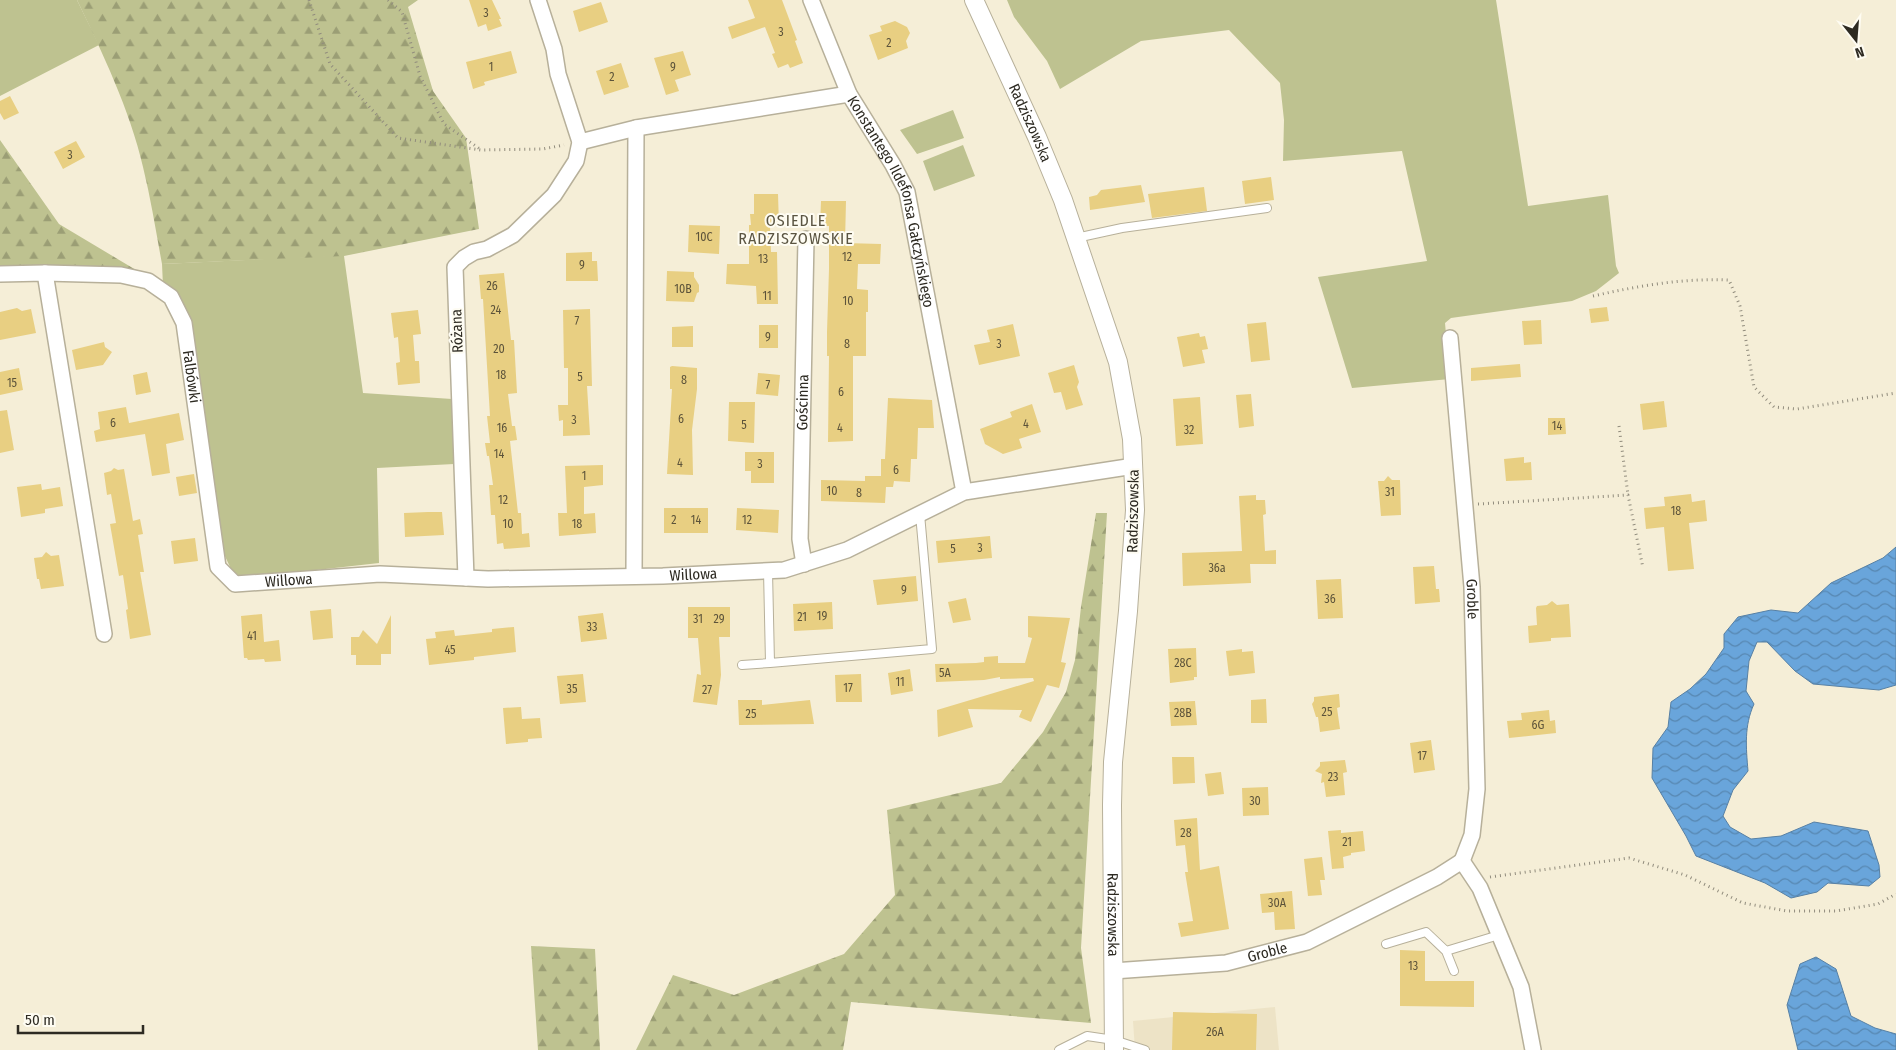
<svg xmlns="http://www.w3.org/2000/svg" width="1896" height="1050" viewBox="0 0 1896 1050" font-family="'Fira Sans Condensed',sans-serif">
  <defs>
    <pattern id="forest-firs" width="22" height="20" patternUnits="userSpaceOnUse" patternTransform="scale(1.25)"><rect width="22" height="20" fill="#bec290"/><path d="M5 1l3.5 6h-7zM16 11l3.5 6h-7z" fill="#9b9e75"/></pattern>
    <pattern id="water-waves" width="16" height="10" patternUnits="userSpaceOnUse" patternTransform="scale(1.25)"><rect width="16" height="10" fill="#69a5db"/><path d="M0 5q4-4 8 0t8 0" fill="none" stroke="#5787b1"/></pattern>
  </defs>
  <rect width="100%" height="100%" fill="#f5eed7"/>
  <path fill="#ede3c6" d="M1275,1007l4,43h-144l-2,-29z"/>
  <path fill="#bec290" d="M0,0h77l22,45 -99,51z
    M1007,0h489l32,206 80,-11 8,71 3,7 -23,18 -24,10 -121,17 -6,5 5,56 -98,9 -34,-111 109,-16 -25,-110 -119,10 1,-41 -4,-37 -51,-53 -88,11 -81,48 -13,-28 -33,-44z
    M953,110l11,28 -47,16 -17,-24z
    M963,145l12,31 -41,15 -11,-30z
    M326,256h18l19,137 89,6 2,65 -77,4 2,95 -107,12h-34l-7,-6 -8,-17 -28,-179 -32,-87 -1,-22z"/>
  <path fill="url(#forest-firs)" d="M77,0h341l-10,7 25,84 33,47 13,91 -135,27 -182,8c-6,-32 -11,-65 -19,-97 -13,-57 -41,-115 -66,-167z
    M0,140l59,84 82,49 -141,-3z
    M1096,513h11l-26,435 10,75 -240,-21 -8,48h-207l37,-75 61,20 110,-41 51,-59 -8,-85 114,-27 42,-51 23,-40 9,-32 6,-53z
    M531,946l64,3 5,101h-62z"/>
  <path fill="url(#water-waves)" stroke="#5780a4" d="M1896,547v138l-17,5 -66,-6 -18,-13 -28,-29h-10l-8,19 -3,30 8,13c-10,22 -8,43 -6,67l-15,19 -10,26 7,11 21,12 30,-3 33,-14 54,9 11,34 1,12 -11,9 -41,-3 -11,9 -26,6 -26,-15 -69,-27 -10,-20 -34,-58 1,-30 15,-21 3,-25 19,-13 16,-15 18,-26v-14l14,-17 33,-7 27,3 33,-30 52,-25z
    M1816,957l20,12 15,47 24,12 21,6v16h-98l-11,-45 13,-41z"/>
  <path fill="#e8cf82" d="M469,0h23l9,19h-2l3,7 -14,5 -2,-7 -8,3z
    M748,0h34l15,40 -2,1 8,22 -13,5 -2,-4 -10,4 -6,-14 3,-1 -10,-26 -33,12 -4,-12 27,-9z
    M601,2l7,20 -29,10 -6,-21z
    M895,21l12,6 3,6 -4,8 2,7 -30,12 -9,-25 13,-4 -2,-5z
    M511,51l6,22 -33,9 1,3 -12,4 -7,-27z
    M683,51l8,24 -16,5 4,11 -13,4 -12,-37z
    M621,63l8,24 -25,8 -8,-24z
    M10,96l9,17 -15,7 -4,-7v-12z
    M76,141l9,16 -22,12 -9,-17z
    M1271,177l3,23 -29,4 -3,-23z
    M1141,185l4,17 -55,8 -1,-13 8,-2 4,-5z
    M1204,187l3,24 -55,7 -4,-24z
    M754,194h24l1,32h-9l1,26h6l1,52h-21l-1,-18 -30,-2 1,-20h22v-39h2l-1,-11h4z
    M821,201h25l-1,42 36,1 -1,20h-22l-1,25 11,1v22h-2v44h-13v85l-25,1 1,-86h-2v-24l2,-63v-43h-9z
    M689,225l31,1 -1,28 -31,-2z
    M592,252v9h5l1,20h-32v-28z
    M667,271l27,1v5l5,8v7l-2,1 -3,9 -28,-1z
    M504,273l7,67h3l3,53 -9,1 4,32h3l2,14 -7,1 8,72h3l1,21 7,-1 1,14 -26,2 -1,-6 -6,1 -2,-29h-4l-2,-30h4l-4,-29h-2l-2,-13h5l-3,-27h3l-7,-117h-2l-2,-24z
    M1607,307l2,14 -18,2 -2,-14z
    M17,308l5,3 9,-2 5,24 -36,7v-28z
    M590,309l2,77h-5l3,49 -27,1v-16l-4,1 -1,-16h10v-37h-4l-1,-58z
    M418,310l3,24 -8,1 2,26h4l1,22 -22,2 -2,-22 4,-1 -2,-25 -4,1 -3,-25z
    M1541,320l1,24 -18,1 -2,-24z
    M1266,322l4,38 -19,2 -4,-38z
    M1013,324l7,32 -41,9 -5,-20 16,-3 -3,-12z
    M759,325h19v23h-19z
    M693,326v21h-21v-20z
    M1199,333l1,4 5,-1 3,13 -6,1 3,13 -22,4 -6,-30z
    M104,342l1,5 7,5 -9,13 -27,5 -4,-20z
    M1520,364l1,13 -50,4v-13z
    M1074,365l5,17 -2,5 6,18 -17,5 -5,-18 -7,1 -6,-20z
    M672,366l25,2v21l-5,41 1,45 -26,-1 5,-85h-2v-22z
    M19,368l4,22 -23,5v-23z
    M147,372l4,20 -15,3 -3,-20z
    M758,373l22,2 -2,21 -22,-2z
    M1251,394l3,32 -15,2 -3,-33z
    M1200,397l3,47 -27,2 -3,-47z
    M888,398l44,2 2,28h-16l-1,31h-6l-1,23 -16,-1 -1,6h-7l-1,16 -64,-2v-21l44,1v-5h16v-17h4z
    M1664,401l3,26 -24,3 -3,-26z
    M729,402h26l-1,41 -26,-2z
    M1032,404l9,28 -22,7 3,9 -19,6 -18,-10 -5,-15 32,-12 -2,-5z
    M126,407l3,16 50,-10 5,27 -18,4 4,29 -18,3 -7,-42 -49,8 -2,-11 6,-2 -2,-17z
    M7,410l7,40 -14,3v-42z
    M1548,418h17l1,16 -18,1z
    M745,452h29v31h-23v-12h-6z
    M1524,457v6l7,-1 1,18 -26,1 -2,-22z
    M603,465v20l-19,2v27l11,-1 1,20 -37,3 -1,-23h9l-2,-47z
    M114,468l4,2 6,-1 9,52 7,-2 3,15 -5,1 6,37h-4l11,63 -21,4 -4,-29 2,-1 -5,-34 -4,1 -9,-52 6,-1 -5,-29 -4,1 -3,-22 7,-2z
    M194,474l3,19 -18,3 -3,-19z
    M1388,476l4,4h8l1,35 -20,1 -3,-35h6z
    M41,484l1,6 18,-3 3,19 -18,3v4l-24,4 -4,-30z
    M1691,494l1,8 13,-2 2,21 -18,2 5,46 -26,2 -4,-44 -18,2 -2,-21 21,-2 -1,-9z
    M1256,495v5h9l1,14 -3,1 2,36 11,-1v14h-26l1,19 -68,3 -1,-33 60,-2 -3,-55z
    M664,508h44v25h-44z
    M737,508l42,2 -1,23 -42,-3z
    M428,512h14l2,23 -39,2 -1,-24z
    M990,536l2,22 -54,5 -2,-22z
    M195,538l3,23 -24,3 -3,-23z
    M46,552l5,4 8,-1 5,31 -23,3 -2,-10h-2l-3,-21 8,-1z
    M1434,566l2,23h3l1,13 -25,2 -2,-37z
    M916,576l2,25 -41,4 -4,-25z
    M1341,579l2,39 -25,1 -2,-39z
    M966,598l5,22 -18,3 -5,-21z
    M1552,601l5,4 12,-1 2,33 -20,1v3l-22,2 -1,-17 9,-1 -1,-17 1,-2 10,-1z
    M832,602l1,27 -39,2 -1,-27z
    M688,607h42v30h-11l2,38 -4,30 -24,-3 4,-28 4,1 -3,-37h-10z
    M331,609l2,29 -20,2 -3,-29z
    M603,613l4,26 -26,3 -3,-26z
    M262,614l2,28 15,-2 2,21 -16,1 -1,-3 -16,1 -1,-2h-3l-3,-42z
    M391,615v39h-10v11h-25v-10h-5v-18h8l4,-7 14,14z
    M1028,616l42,2 -9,44 5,1 -7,25 -12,-3 -16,37 -12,-5 3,-7 -54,-1 5,18 -35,10 -1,-27 97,-29 -1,-3 -33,1v-2l-16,3 -48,2 -1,-18 41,-1 8,-1v-5l14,-1v7h27l7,-25 -4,-1z
    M514,627l2,25 -42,5v3l-45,5 -3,-26 10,-1 -1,-6 19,-2 1,6 37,-4v-3z
    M1196,648l1,29h-3v3l-24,3 -2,-34z
    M1242,649v3l11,-1 2,22 -26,3 -3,-25z
    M910,669l3,22 -22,4 -3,-22z
    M583,674l3,28 -26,2 -3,-28z
    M861,674l1,28h-26l-1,-27z
    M1339,694l1,13 -3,1 3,21 -20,3 -2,-15h-2l-4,-13 2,-3v-4z
    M1266,699l1,24h-16v-23z
    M738,700h24v5l48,-5 4,24 -75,1z
    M1195,701l2,24 -26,1 -2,-24z
    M521,707l1,12 18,-1 2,20 -14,1v3l-22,2 -3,-36z
    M1549,710l1,11 5,-1 1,13 -47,5 -2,-17 15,-1 -1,-7z
    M1431,740l4,30 -21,3 -4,-30z
    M1172,757h22l1,26 -22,1z
    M1345,760l2,12 -4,1 2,22 -19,2 -2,-15 -3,1 1,-9 -7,-3 5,-5v-4z
    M1221,772l3,22 -16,2 -3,-22z
    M1268,787l1,28 -26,1 -1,-28z
    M1197,818l3,52 19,-4 10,63 -48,8 -3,-14 15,-2 -8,-49h3l-3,-27 -9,1 -2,-26z
    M1341,830v3l22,-2 2,20 -14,2v2l-8,2 1,11 -12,1 -4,-38z
    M1322,857l3,23h-5l2,15 -14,1 -4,-37z
    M1292,891l3,38 -20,1 -1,-18 -12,1 -2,-19z
    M1400,950l25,1v30h49v26l-74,-1z
    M1173,1012l84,2 -1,36h-84z"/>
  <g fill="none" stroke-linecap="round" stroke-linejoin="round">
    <g stroke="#b7b09a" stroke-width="10">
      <path id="service" d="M1076,238l46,-10 145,-20
        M770,663l162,-14 -12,-135
        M742,665l28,-2 -2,-92
        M1386,944l40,-12 20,19
        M1454,971l-8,-20 53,-16
        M1059,1050l28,-14 27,4 31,10"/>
    </g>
    <g stroke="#b7b09a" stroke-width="18">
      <g id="minor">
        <path id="s1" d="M811,0l38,94 44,71 14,27 57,300"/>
        <path d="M580,142l56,-14 213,-34"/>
        <path d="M45,273l59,361"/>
        <path id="s2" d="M0,274l45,-1 76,2 27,6 23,16 13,26 34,244 17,17 145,-10 108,5 175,-3 121,-6 63,-20 117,-58 170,-26"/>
        <path id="s3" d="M1450,338l22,249 5,202 -5,46 -10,26"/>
        <path id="s4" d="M804,564l-4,-25 6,-300"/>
        <path d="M634,576l2,-448"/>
        <path d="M466,578l-11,-311 9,-9 10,-6 13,-3 26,-14 41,-40 22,-34 4,-19 -22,-68 -4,-25 -16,-49"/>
        <path id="s5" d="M1113,971l113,-8 81,-21 130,-65 25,-16 18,27 41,99 12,63"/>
      </g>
    </g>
    <g stroke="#b7b09a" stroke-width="20">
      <g id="tertiary">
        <path id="s6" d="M974,0l63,137 26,63 55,162 14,77 3,71 -7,101 -15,151 -1,43 2,245"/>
      </g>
    </g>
    <path stroke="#918c7d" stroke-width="3" stroke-dasharray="1 4" stroke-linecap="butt" d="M309,0l21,64 68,74 83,12 62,-1 21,-4
      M388,0l14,12 18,64 24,48 36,25
      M1593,296c45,-10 89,-18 136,-16l11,26 14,81 20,20 23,2 99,-16
      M1619,426l9,69
      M1478,504l150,-9 15,73
      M1490,877l139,-19 56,17 58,28 44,8h49l42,-7 18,-10"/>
    <use href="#service" stroke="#fff" stroke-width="8"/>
    <use href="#minor" stroke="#fff" stroke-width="15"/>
    <use href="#tertiary" stroke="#fff" stroke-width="18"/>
  </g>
  <g text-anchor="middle" stroke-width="4" stroke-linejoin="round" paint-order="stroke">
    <g font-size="12" fill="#5c533a">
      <text x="486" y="17">3</text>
      <text x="781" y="36">3</text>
      <text x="889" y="47">2</text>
      <text x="491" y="71">1</text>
      <text x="673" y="71">9</text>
      <text x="612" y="81">2</text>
      <text x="70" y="159">3</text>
      <text x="704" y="241">10C</text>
      <text x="847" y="261">12</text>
      <text x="763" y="263">13</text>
      <text x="582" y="269">9</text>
      <text x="492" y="290">26</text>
      <text x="683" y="293">10B</text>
      <text x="767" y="300">11</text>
      <text x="848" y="305">10</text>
      <text x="496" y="314">24</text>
      <text x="577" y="325">7</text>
      <text x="768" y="341">9</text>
      <text x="847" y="348">8</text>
      <text x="999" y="348">3</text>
      <text x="499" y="353">20</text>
      <text x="501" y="379">18</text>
      <text x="580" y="381">5</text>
      <text x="684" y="384">8</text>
      <text x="12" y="387">15</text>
      <text x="768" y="389">7</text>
      <text x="841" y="396">6</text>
      <text x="681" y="423">6</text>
      <text x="574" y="424">3</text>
      <text x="113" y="427">6</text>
      <text x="1026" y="428">4</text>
      <text x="744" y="429">5</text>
      <text x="1557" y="430">14</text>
      <text x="502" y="432">16</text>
      <text x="840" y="432">4</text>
      <text x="1189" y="434">32</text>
      <text x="499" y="458">14</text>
      <text x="680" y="467">4</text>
      <text x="760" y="468">3</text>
      <text x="896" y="474">6</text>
      <text x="584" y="480">1</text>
      <text x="832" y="495">10</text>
      <text x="1390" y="496">31</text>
      <text x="859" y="497">8</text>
      <text x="503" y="504">12</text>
      <text x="1676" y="515">18</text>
      <text x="674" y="524">2</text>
      <text x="696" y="524">14</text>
      <text x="747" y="524">12</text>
      <text x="508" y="528">10</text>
      <text x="577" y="528">18</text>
      <text x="980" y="552">3</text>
      <text x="953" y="553">5</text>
      <text x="1217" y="572">36a</text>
      <text x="904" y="594">9</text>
      <text x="1330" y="603">36</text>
      <text x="822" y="620">19</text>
      <text x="802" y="621">21</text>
      <text x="698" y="623">31</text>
      <text x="719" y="623">29</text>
      <text x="592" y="631">33</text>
      <text x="252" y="640">41</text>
      <text x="450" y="654">45</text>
      <text x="1183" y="667">28C</text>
      <text x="945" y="677">5A</text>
      <text x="900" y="686">11</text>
      <text x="848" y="692">17</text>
      <text x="572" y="693">35</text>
      <text x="707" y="694">27</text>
      <text x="1327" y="716">25</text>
      <text x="1183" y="717">28B</text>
      <text x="751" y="718">25</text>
      <text x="1538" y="729">6G</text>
      <text x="1422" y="760">17</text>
      <text x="1333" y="781">23</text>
      <text x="1255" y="805">30</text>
      <text x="1186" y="837">28</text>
      <text x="1347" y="846">21</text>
      <text x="1277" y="907">30A</text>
      <text x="1413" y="970">13</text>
      <text x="1215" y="1036">26A</text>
    </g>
    <g font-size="15" fill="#2d2a22" stroke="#fefcf2">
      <text dy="5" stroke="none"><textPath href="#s6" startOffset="135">Radziszowska</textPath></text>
      <text dy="5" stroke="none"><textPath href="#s1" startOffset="219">Konstantego Ildefonsa Gałczyńskiego</textPath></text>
      <text transform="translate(457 331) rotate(-92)" y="5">Różana</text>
      <text dy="5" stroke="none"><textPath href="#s2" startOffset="260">Falbówki</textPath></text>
      <text dy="5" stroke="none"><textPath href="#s4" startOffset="162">Gościnna</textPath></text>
      <text transform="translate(1133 511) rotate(-89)" y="5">Radziszowska</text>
      <text dy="5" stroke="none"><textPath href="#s2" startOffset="935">Willowa</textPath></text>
      <text dy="5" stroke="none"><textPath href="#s2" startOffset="530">Willowa</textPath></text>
      <text dy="5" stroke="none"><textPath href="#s3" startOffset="262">Groble</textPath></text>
      <text dy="5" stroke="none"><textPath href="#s6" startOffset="945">Radziszowska</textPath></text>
      <text dy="5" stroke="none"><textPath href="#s5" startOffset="156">Groble</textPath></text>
    </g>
    <g font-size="16" letter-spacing="1" fill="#5b5542" stroke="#fefcf2">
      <text x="796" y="226">OSIEDLE<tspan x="796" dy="18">RADZISZOWSKIE</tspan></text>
    </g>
  </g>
  <g transform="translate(1856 40) rotate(163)" stroke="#fefcf2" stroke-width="4" paint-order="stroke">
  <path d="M0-4L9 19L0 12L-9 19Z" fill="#2d2a22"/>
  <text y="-8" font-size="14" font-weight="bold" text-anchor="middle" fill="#2d2a22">N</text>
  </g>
  <path d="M18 1025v8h125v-8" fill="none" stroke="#2d2a22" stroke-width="2.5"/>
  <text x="25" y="1025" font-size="15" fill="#2d2a22" stroke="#fefcf2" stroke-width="4" paint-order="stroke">50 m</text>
</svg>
